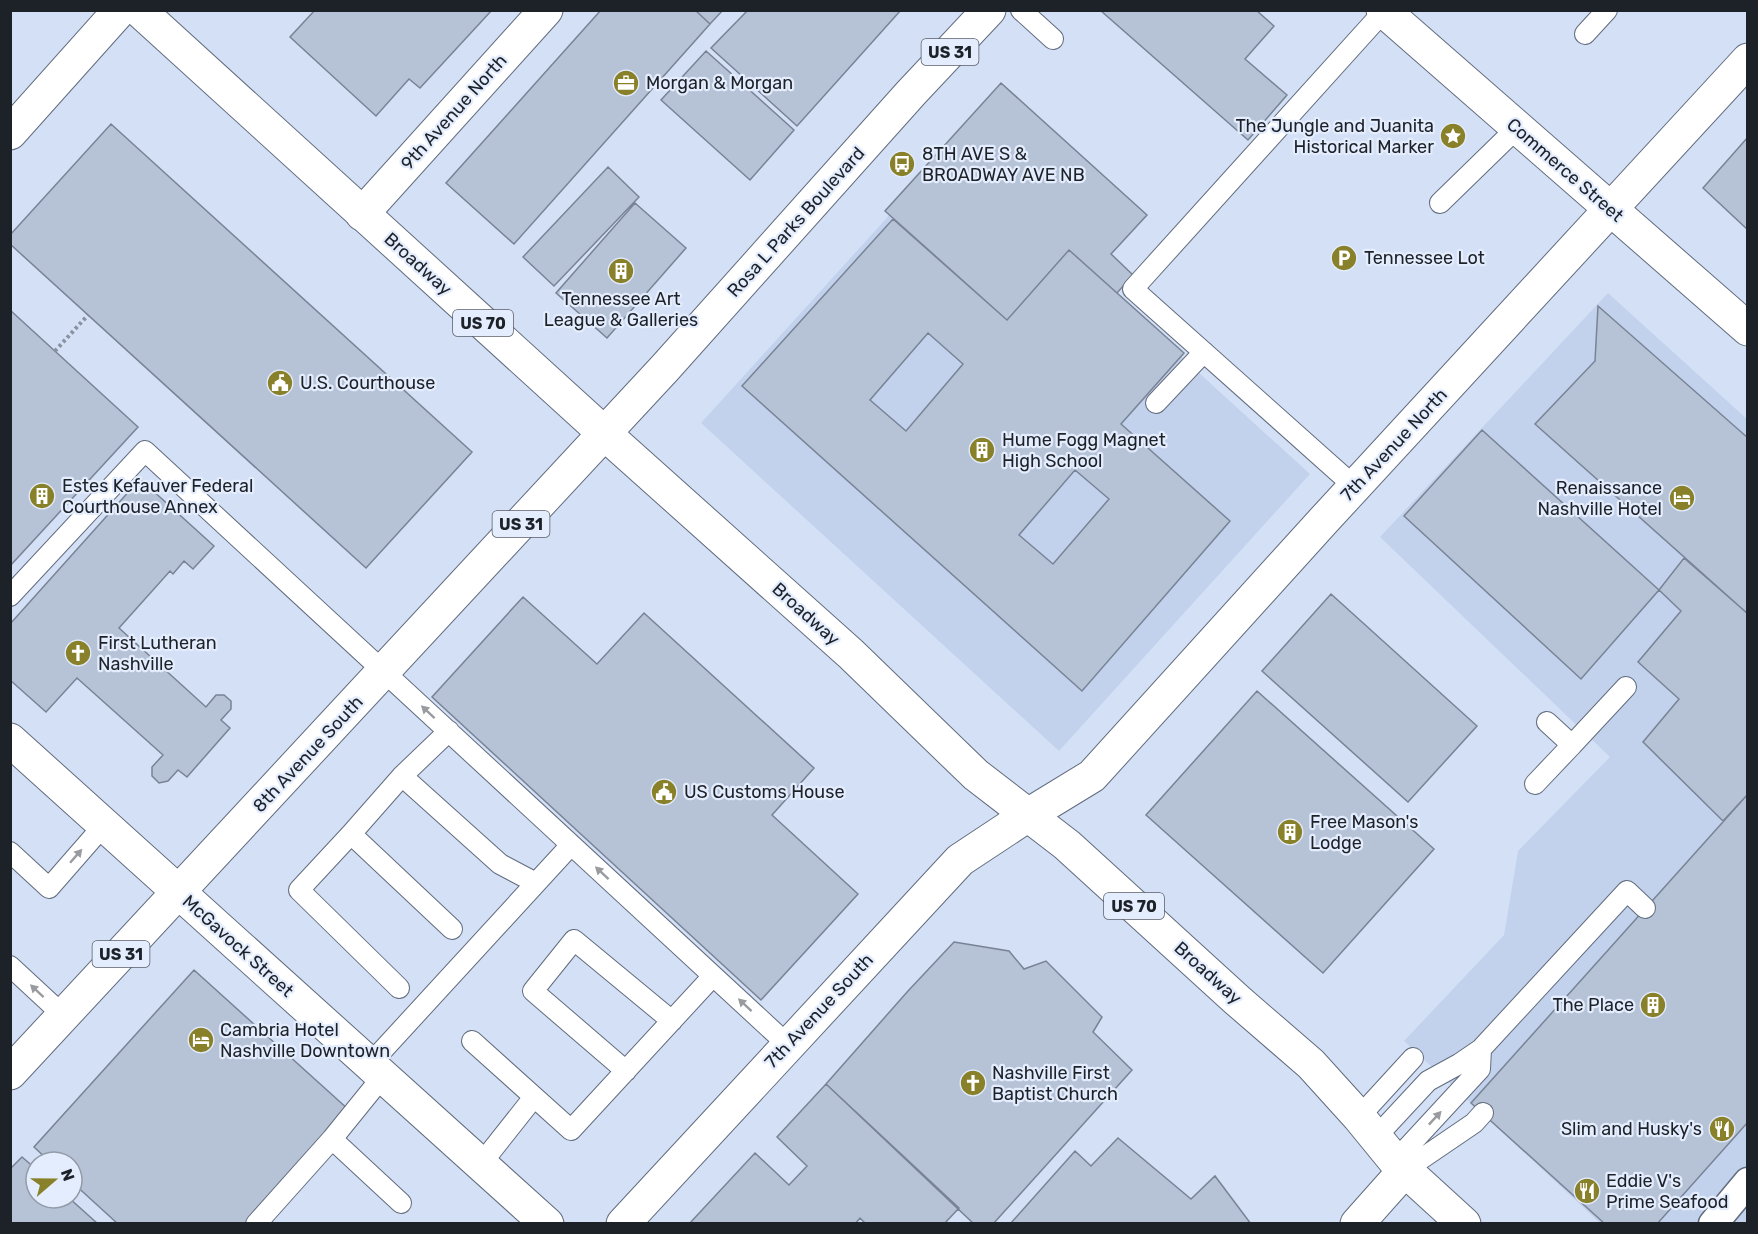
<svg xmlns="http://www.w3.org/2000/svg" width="1758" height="1234" viewBox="0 0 1758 1234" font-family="Rubik,sans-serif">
  <rect width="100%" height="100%" fill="#d4e0f5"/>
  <path fill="#c3d2ec" d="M951,147l359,327 -251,277 -358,-328z
    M1608,293l139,126v804h-147l-196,-182 100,-106 14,-84 92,-94 -230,-220z"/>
  <path fill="#b6c2d6" stroke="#798396" stroke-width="1.5" fill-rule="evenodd" d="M315,10h177l-72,78 -11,-9 -33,37 -86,-79z
    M601,10h94l15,14 -196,220 -68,-61z
    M695,10h28l-13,14z
    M748,10h153l-104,116 -86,-78z
    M1100,10h156l18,16 -29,33 42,36 -39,45z
    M706,51l88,79 -44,50 -89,-80z
    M1001,83l146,132 -36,39 22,21 -16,18 -48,-43 -62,70 -122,-109z
    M111,124l361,328 -106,116 -356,-324v-9z
    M1748,137v93l-45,-42z
    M608,167l31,30 -85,89 -31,-29z
    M635,203l51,45 -79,90 -51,-45z
    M893,219l114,101 62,-70 115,103 -63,71 109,97 -148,170 -340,-305zM928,333l35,31 -57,67 -36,-31zM1075,470l34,29 -56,65 -34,-29z
    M1598,306l150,132v176l-213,-190 60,-63z
    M10,310l128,117 -128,139z
    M1482,430l177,160 -78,89 -177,-163z
    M140,479l74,67 -21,23 -9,-8 -11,13 -3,-3 -51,57 87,79 10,-12h8l7,6v8l-10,11 9,8 -43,49 -9,-7 -10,11 -9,2 -7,-7v-9l11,-12 -86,-77 -31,34 -36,-32v-56z
    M1684,558l64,56v180l-25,27 -80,-79 36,-43 -41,-37 43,-51 -22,-21z
    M1331,594l146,132 -69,76 -146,-131z
    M523,597l74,67 47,-51 170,155 -42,47 86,79 -97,106 -329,-303z
    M1257,691l177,158 -111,124 -177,-158z
    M1748,794v328l-91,102h-52l-134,-121z
    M954,942l55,9 15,18 22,-8 56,56 -9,15 39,38 -139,154h-19l-148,-140 82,-93z
    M194,970l155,140 -102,114h-129l-46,-42v-20h-22l-16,-15z
    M826,1084l133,124 -15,16h-78l-6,-6 -5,6h-166l66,-71 34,32 18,-19 -30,-29z
    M1118,1138l73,61 24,-23 36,48h-241l65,-73 16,15z
    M22,1157l14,12v29h33l29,26h-88v-55z"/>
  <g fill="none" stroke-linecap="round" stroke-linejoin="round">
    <g stroke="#616c7e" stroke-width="22">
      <path id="service" d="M1021,10l32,29
        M1585,34l22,-24
        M1440,203l77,-75
        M1156,403l48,-51
        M1355,487l-222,-198 251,-278
        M10,596l135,-145 643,594
        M1572,745l54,-58
        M402,776l98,88 36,19
        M1535,784l37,-39 -25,-23
        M351,834l51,-58 47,-45
        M10,852l39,36 55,-63
        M10,966l54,50
        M399,988l-100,-98 52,-56 101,95
        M472,1041l99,89 142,-154
        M370,1064l201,-219
        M626,1071l-93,-80 41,-51 98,81
        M1359,1117l54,-59
        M1375,1138l53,-57 31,-17 22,-15 146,-158 18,17
        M332,1139l69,64
        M1395,1161l85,-92 1,-20
        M481,1164l53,-67
        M1405,1170l69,-47 9,-10
        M256,1224l76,-85 51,-63"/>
    </g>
    <g stroke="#616c7e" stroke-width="31">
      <path id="pedestrian" d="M1713,1224l35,-42"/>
    </g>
    <g stroke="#616c7e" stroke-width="35">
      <path id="minor" d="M10,133l110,-123
        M10,740l537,484
        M623,1224l337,-364 68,-45 64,-39 232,-256 424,-460"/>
    </g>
    <g stroke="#616c7e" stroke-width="35">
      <path id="tertiary" d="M1383,10l365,319
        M362,214l184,-204
        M1357,1224l48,-54"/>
    </g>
    <g stroke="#616c7e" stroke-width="35">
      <path id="primary" d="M139,10l465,423 247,221 125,121 91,70 170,155 74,64 48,53 36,44 69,63
        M10,1073l655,-705 246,-275 78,-83"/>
    </g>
    <path stroke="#8992a1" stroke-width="4" stroke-dasharray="3 3" stroke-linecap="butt" d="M55,351l33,-36"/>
    <use href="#service" stroke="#fff" stroke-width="20"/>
    <use href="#pedestrian" stroke="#fff" stroke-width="28"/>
    <use href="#minor" stroke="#fff" stroke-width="33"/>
    <use href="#tertiary" stroke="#fff" stroke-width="33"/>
    <use href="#primary" stroke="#fff" stroke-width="33"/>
  </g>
  <defs><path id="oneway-solid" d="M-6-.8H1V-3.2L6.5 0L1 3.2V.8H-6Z" transform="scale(1.5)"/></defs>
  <g fill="#999b9e">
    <use href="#oneway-solid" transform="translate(428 712) rotate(-137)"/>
    <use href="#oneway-solid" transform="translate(76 856) rotate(-49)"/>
    <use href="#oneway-solid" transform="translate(602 873) rotate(-137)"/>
    <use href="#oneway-solid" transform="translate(37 991) rotate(-137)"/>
    <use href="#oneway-solid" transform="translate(745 1005) rotate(-137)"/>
    <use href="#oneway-solid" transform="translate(1435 1118) rotate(-47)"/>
  </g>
  <defs>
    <g id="office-disc" transform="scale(1.35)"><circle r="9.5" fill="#898129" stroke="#e4edfe"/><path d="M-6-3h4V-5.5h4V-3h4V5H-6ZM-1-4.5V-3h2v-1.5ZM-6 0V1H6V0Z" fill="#fff"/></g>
    <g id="sight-disc" transform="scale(1.35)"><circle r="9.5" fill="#898129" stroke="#e4edfe"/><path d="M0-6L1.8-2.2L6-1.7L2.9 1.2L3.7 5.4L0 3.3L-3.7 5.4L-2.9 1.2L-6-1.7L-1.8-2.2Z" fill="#fff"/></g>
    <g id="bus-disc" transform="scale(1.35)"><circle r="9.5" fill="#898129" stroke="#e4edfe"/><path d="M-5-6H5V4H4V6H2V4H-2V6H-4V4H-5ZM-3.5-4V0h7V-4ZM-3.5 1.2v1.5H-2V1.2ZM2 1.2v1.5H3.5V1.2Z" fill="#fff"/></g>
    <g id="parking-disc" transform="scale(1.35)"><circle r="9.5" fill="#898129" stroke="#e4edfe"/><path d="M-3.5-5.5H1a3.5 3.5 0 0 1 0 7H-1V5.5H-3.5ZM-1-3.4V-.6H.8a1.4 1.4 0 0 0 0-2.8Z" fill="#fff"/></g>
    <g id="building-disc" transform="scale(1.35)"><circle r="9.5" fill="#898129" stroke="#e4edfe"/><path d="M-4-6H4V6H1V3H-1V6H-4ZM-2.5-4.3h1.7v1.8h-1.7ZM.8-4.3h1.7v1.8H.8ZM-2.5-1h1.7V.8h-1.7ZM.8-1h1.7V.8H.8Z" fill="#fff"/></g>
    <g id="civic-disc" transform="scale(1.35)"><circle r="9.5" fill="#898129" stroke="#e4edfe"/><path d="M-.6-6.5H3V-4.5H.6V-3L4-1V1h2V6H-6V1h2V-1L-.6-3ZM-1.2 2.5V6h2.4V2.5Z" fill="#fff"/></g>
    <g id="hotel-disc" transform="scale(1.35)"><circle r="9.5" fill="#898129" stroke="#e4edfe"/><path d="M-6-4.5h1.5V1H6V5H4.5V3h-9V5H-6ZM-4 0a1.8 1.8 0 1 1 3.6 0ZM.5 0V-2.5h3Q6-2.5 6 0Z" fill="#fff"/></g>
    <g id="church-disc" transform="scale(1.35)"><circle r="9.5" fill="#898129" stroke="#e4edfe"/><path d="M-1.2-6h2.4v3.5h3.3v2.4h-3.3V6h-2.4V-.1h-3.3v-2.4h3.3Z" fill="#fff"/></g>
    <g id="restaurant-disc" transform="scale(1.35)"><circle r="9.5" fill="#898129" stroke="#e4edfe"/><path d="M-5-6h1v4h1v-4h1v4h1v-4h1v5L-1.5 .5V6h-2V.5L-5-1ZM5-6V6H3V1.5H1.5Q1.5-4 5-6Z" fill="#fff"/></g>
  </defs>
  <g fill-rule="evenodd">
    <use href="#office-disc" x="626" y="83"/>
    <use href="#sight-disc" x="1453" y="136"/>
    <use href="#bus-disc" x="902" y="164"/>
    <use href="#parking-disc" x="1344" y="258"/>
    <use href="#building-disc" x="621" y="271"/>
    <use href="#civic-disc" x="280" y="383"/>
    <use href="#building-disc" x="982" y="450"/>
    <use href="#building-disc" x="42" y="496"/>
    <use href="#hotel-disc" x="1682" y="498"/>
    <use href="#church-disc" x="78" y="653"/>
    <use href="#civic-disc" x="664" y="792"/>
    <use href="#building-disc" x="1290" y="832"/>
    <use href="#building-disc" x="1653" y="1005"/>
    <use href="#hotel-disc" x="201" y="1040"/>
    <use href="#church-disc" x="973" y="1083"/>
    <use href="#restaurant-disc" x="1722" y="1129"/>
    <use href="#restaurant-disc" x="1587" y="1191"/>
  </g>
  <g text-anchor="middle" stroke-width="4.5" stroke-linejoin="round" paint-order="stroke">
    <g fill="#e4edfe" stroke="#595e68" stroke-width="1.5">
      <rect x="921.5" y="39" width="57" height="26" rx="4.5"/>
      <rect x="453" y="310" width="60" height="26" rx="4.5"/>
      <rect x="492.5" y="511" width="57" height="26" rx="4.5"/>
      <rect x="1104" y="893" width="60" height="26" rx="4.5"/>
      <rect x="92.5" y="941" width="57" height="26" rx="4.5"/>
    </g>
    <g font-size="16" font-weight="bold" fill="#1d2128">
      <text x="950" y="58">US 31</text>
      <text x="483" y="329">US 70</text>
      <text x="521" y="530">US 31</text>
      <text x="1134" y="912">US 70</text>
      <text x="121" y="960">US 31</text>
    </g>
    <g font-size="18" fill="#1d2128" stroke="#e4edfe" text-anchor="start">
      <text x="646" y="89">Morgan &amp; Morgan</text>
      <text x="1434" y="132" text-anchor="end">The Jungle and Juanita<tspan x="1434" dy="21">Historical Marker</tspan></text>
      <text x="922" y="160">8TH AVE S &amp;<tspan x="922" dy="21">BROADWAY AVE NB</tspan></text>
      <text x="1364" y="264">Tennessee Lot</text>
      <text x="621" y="305" text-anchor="middle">Tennessee Art<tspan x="621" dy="21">League &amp; Galleries</tspan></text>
      <text x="300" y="389">U.S. Courthouse</text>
      <text x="1002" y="446">Hume Fogg Magnet<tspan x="1002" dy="21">High School</tspan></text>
      <text x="62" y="492">Estes Kefauver Federal<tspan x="62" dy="21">Courthouse Annex</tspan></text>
      <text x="1662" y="494" text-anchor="end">Renaissance<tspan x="1662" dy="21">Nashville Hotel</tspan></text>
      <text x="98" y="649">First Lutheran<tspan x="98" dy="21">Nashville</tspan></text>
      <text x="684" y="798">US Customs House</text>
      <text x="1310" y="828">Free Mason's<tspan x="1310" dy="21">Lodge</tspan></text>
      <text x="1634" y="1011" text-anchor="end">The Place</text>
      <text x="220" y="1036">Cambria Hotel<tspan x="220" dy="21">Nashville Downtown</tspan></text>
      <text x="992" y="1079">Nashville First<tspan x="992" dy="21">Baptist Church</tspan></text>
      <text x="1702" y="1135" text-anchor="end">Slim and Husky's</text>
      <text x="1606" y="1187">Eddie V's<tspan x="1606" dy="21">Prime Seafood</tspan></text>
    </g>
    <g font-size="18" fill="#1d2128" stroke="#e4edfe">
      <text transform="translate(454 112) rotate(-48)" y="6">9th Avenue North</text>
      <text transform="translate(1565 170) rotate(41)" y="6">Commerce Street</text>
      <text transform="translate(796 222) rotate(-48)" y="6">Rosa L Parks Boulevard</text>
      <text transform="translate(418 264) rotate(42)" y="6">Broadway</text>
      <text transform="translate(1394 445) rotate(-47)" y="6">7th Avenue North</text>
      <text transform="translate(806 614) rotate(42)" y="6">Broadway</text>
      <text transform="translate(308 754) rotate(-47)" y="6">8th Avenue South</text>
      <text transform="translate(238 946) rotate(42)" y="6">McGavock Street</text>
      <text transform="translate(1208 973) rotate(42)" y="6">Broadway</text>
      <text transform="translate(819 1011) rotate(-47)" y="6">7th Avenue South</text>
    </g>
  </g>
  <rect width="1758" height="1234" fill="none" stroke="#1d2128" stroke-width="24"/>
  <g transform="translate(54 1180) rotate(70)"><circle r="28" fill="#e4edfe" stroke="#949ba8" stroke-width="1.5"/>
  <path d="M0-4.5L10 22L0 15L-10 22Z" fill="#898129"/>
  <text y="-9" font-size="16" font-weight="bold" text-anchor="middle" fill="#1d2128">N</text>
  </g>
</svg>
